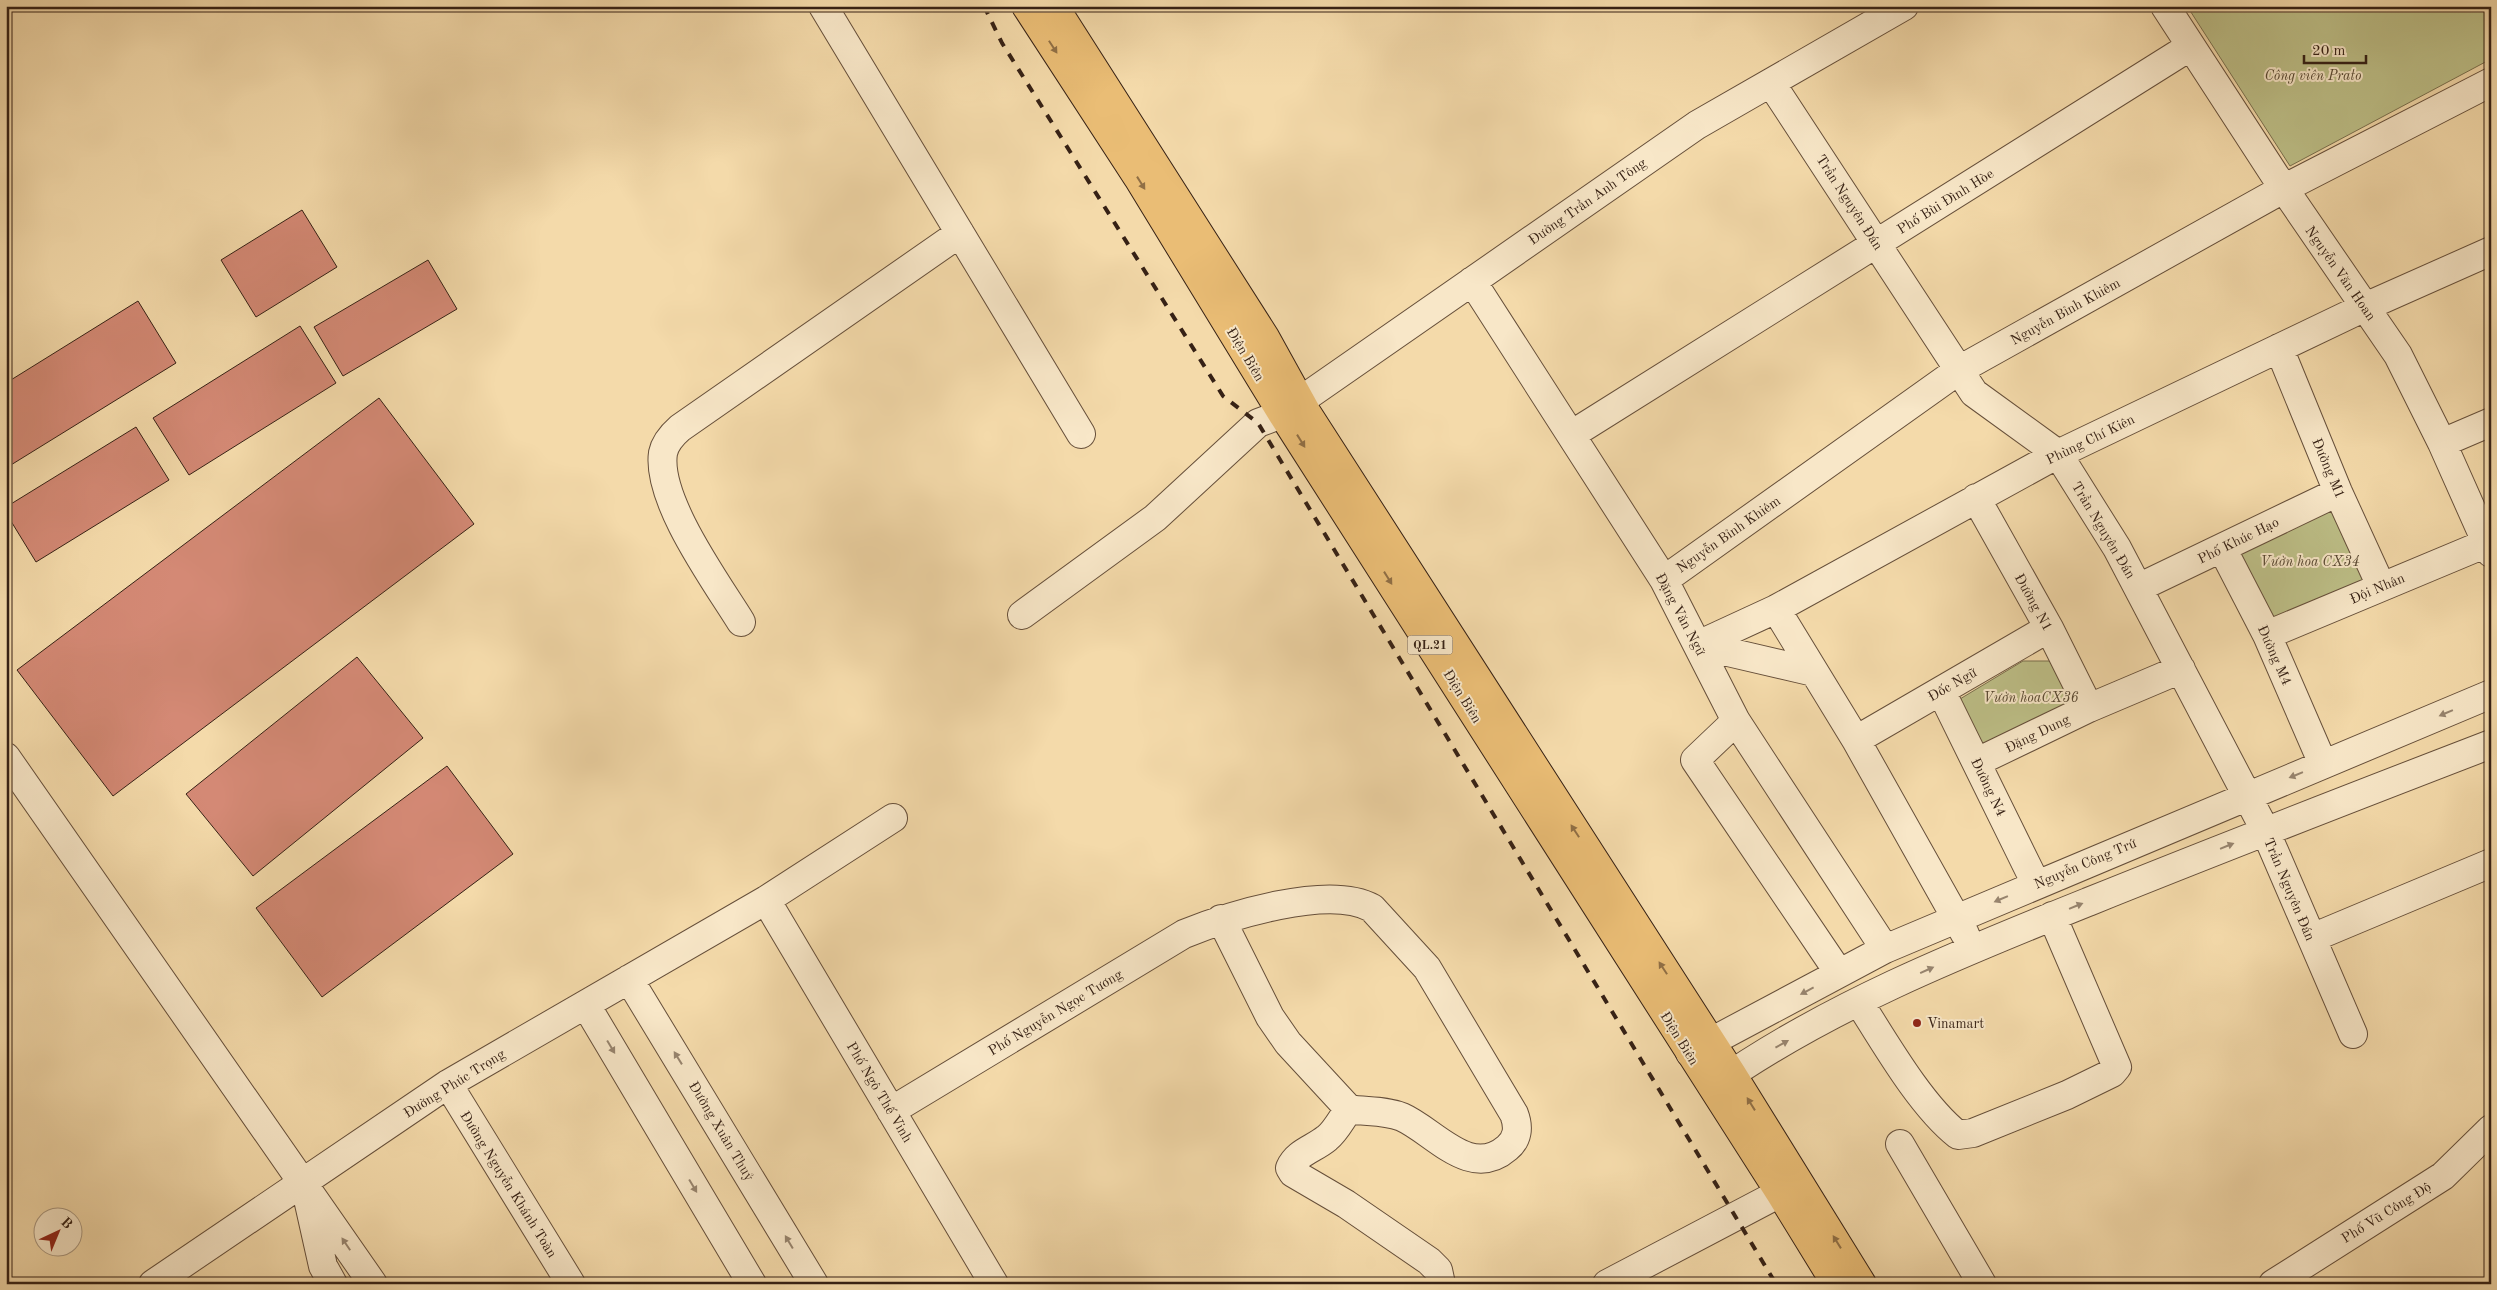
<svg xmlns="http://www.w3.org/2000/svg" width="2497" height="1290" viewBox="0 0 2497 1290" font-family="'Old Standard TT',serif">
  <rect width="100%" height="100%" fill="#f4daaa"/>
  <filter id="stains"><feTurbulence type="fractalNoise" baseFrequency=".004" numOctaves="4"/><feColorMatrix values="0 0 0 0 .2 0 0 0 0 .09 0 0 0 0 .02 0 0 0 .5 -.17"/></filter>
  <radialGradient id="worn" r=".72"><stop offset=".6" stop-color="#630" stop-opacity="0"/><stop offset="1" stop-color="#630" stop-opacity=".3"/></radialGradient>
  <path fill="#bdbf87" stroke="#7a704e" d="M2187,6h304v53l-201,107z
    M2331,506l35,75 -99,42 -30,-57 3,-14z
    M2023,661h29l37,47 -112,54 -27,-57z"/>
  <path fill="#d48975" stroke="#362115" d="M302,210l35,57 -81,50 -35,-57z
    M428,260l29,49 -114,67 -29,-49z
    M138,301l38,62 -170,105v-85z
    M300,326l36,57 -147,92 -36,-57z
    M379,398l95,126 -361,272 -96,-126z
    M136,427l33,53 -133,82 -30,-49v-6z
    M357,657l66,81 -170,138 -67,-82z
    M447,766l66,88 -191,143 -66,-89z"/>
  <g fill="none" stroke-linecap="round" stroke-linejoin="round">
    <g stroke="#664f3a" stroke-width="30">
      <path id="minor" d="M823,6l258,428
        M2165,6l113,174 120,175 44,88 49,110
        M1771,83l203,310 84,61 59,94 148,282 88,204
        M1472,281l192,299 72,141 149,228
        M2279,348l59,144 43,94
        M1571,435l620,-389
        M2442,443l49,-21
        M1976,498l73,130 40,80
        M2222,548l45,87 56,129
        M1664,580l295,-210 324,-181 208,-107
        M2138,588l200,-96
        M1776,609l80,131 109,194
        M1022,615l133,-97 103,-95 16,-6 26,-16 397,-276 207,-119
        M741,622c-24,-39 -85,-122 -78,-169 2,-10 9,-18 17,-25l280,-195
        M2267,635l220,-92
        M1698,645l78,-36 282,-155 307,-147 126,-56
        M1698,645l116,27
        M1941,691l95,193
        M1736,721l-41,39 144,213
        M1856,740l193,-112
        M6,757l367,527
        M1977,762l112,-54 92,-39
        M766,900l228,384
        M2312,938l179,-75
        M629,979l185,305
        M1859,1002c26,41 62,104 99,133l15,-2 94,-38 45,-22 5,-6 -65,-151
        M586,1005l166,279
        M1690,1053l195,-104 606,-255
        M448,1084l123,200
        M1713,1087c111,-79 248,-134 375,-185 134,-54 268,-106 403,-158
        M1349,1109c-7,9 -13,22 -22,29 -13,11 -30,14 -37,30l3,5 53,31 83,57 9,9 3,14
        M891,1111l293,-177c44,-18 145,-50 188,-26l55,60 87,146c5,13 4,25 -7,34 -37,32 -73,-17 -105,-31 -17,-7 -36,-5 -53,-8l-61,-66 -18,-26 -49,-98
        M1900,1144l82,140
        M308,1199l15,67 10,18
        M153,1284l295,-200 318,-184 127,-82
        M1607,1284l173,-91
        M2273,1284l170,-108 48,-47"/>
    </g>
    <g stroke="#362115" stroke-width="30">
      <path id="major" d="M1026,6l112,172 143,234 499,781 56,91
        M1054,6l211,331 42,76 425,661 130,210"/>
    </g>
    <use href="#minor" stroke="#f8e7c8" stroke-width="28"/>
    <use href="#major" stroke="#eabd75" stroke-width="28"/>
    <path stroke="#362115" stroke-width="4" stroke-dasharray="9 9" stroke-linecap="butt" d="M984,6l18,37 221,353 35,27 518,861"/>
  </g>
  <defs><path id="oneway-solid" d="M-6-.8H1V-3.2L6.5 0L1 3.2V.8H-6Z" transform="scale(1.25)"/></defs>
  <g fill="#906f45">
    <use href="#oneway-solid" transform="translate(1053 47) rotate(57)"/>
    <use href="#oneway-solid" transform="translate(1141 183) rotate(58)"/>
    <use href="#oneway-solid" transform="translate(1301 441) rotate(58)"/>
    <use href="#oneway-solid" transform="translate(1388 578) rotate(58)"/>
    <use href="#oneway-solid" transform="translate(1575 831) rotate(-123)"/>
    <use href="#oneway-solid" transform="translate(1663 968) rotate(-123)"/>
    <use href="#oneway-solid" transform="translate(1751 1104) rotate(-122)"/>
    <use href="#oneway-solid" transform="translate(1837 1242) rotate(-122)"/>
  </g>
  <g fill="#97846e">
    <use href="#oneway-solid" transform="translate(2446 713) rotate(157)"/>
    <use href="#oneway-solid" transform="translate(2296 775) rotate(158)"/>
    <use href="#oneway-solid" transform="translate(2227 846) rotate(-22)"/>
    <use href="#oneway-solid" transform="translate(2001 899) rotate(157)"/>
    <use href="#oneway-solid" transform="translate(2076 906) rotate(-22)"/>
    <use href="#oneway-solid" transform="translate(1927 970) rotate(-24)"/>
    <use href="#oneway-solid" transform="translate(1807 991) rotate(152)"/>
    <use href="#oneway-solid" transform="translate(1782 1044) rotate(-29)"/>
    <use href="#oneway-solid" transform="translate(611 1047) rotate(59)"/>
    <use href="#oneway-solid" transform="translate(678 1058) rotate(-122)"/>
    <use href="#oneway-solid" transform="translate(693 1186) rotate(59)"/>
    <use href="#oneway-solid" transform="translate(789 1242) rotate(-121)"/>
    <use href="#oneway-solid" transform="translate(346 1244) rotate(-124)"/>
  </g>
  <circle fill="#8f2418" stroke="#f8e7c8" stroke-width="2" cx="1917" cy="1023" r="5"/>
  <g text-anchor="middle" stroke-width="4" stroke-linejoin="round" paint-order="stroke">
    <rect fill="#f8e7c8" stroke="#705c4b" stroke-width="1" x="1407.5" y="635.5" width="45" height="19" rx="4"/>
    <g font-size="12" font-weight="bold" fill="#362115">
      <text x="1430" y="649">QL.21</text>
    </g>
    <g font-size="14" font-style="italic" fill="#584832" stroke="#f8e7c8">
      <text x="2313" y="80">Công viên Prato</text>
      <text x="2310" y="566">Vườn hoa CX34</text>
      <text x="2031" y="702">Vườn hoaCX36</text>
    </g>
    <g font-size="14" fill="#362115" stroke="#f8e7c8">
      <text transform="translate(1587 201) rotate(-35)" y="5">Đường Trần Anh Tông</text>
      <text transform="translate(1945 201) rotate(-32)" y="5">Phố Bùi Đình Hòe</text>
      <text transform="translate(1850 202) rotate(57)" y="5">Trần Nguyên Đán</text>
      <text transform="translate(2341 273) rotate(55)" y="5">Nguyễn Văn Hoan</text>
      <text transform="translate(2065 311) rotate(-29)" y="5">Nguyễn Bỉnh Khiêm</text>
      <text transform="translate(1246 354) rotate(59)" y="5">Điện Biên</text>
      <text transform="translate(2090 439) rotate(-26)" y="5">Phùng Chí Kiên</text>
      <text transform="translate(2329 468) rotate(67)" y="5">Đường M1</text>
      <text transform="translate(2104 530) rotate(59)" y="5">Trần Nguyên Đán</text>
      <text transform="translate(1728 534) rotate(-35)" y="5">Nguyễn Bỉnh Khiêm</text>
      <text transform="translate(2238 540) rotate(-26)" y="5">Phố Khúc Hạo</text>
      <text transform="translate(2377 588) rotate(-23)" y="5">Đội Nhân</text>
      <text transform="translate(2034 602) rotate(61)" y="5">Đường N1</text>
      <text transform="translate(1681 614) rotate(62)" y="5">Đặng Văn Ngữ</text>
      <text transform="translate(2275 655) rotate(66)" y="5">Đường M4</text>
      <text transform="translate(1952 684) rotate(-30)" y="5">Đốc Ngữ</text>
      <text transform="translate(1463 696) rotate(58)" y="5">Điện Biên</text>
      <text transform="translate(2037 733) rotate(-26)" y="5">Đặng Dung</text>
      <text transform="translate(1989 787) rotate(64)" y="5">Đường N4</text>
      <text transform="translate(2085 863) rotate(-23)" y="5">Nguyễn Công Trứ</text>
      <text transform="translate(2290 889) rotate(67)" y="5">Trần Nguyên Đán</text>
      <text transform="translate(1055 1012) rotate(-31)" y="5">Phố Nguyễn Ngọc Tương</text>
      <text transform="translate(1680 1038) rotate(58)" y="5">Điện Biên</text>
      <text transform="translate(454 1083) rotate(-32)" y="5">Đường Phúc Trọng</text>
      <text transform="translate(880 1092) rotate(59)" y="5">Phố Ngô Thế Vinh</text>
      <text transform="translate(722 1131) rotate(59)" y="5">Đường Xuân Thuỷ</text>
      <text transform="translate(509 1184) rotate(58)" y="5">Đường Nguyễn Khánh Toàn</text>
      <text transform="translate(2386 1212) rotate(-32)" y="5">Phố Vũ Công Độ</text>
    </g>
    <g font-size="14" fill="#362115" stroke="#f8e7c8" text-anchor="start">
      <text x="1927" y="1028">Vinamart</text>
    </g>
  </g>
  <rect width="2497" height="1290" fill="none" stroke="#f4daaa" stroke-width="25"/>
  <rect x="8" y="8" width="2482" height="1275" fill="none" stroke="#362115" stroke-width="2.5"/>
  <rect x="12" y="12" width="2472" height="1265" fill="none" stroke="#362115"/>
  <g transform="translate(58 1232) rotate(44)"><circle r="24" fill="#f8e7c8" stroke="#aa9880"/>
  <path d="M0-4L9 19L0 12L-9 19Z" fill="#8f2418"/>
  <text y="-8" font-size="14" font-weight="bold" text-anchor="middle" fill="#362115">B</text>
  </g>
  <path d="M2304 55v8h62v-8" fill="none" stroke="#362115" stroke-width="2.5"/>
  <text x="2312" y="55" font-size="15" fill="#362115" stroke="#f8e7c8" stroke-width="4" paint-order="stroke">20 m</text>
  <rect width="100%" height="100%" filter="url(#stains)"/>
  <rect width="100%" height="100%" fill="url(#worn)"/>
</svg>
